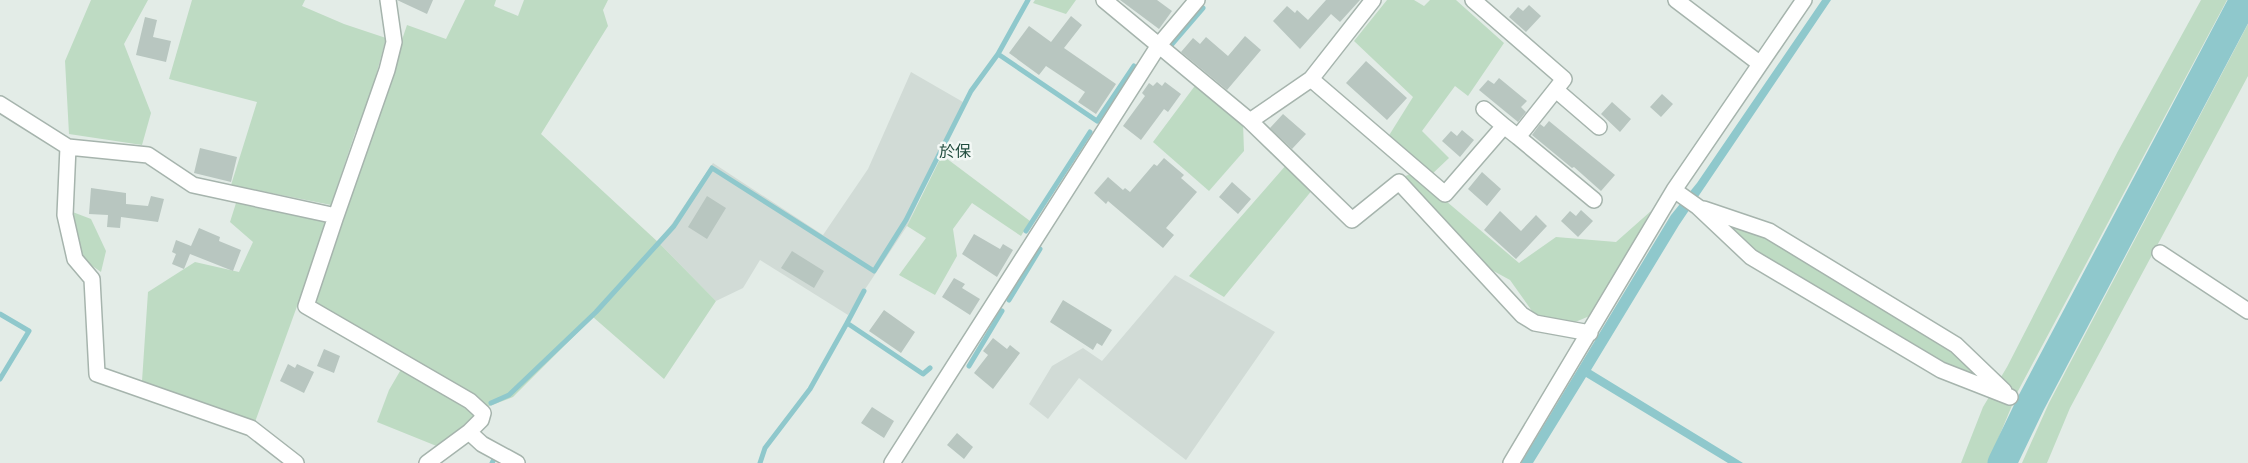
<svg xmlns="http://www.w3.org/2000/svg" width="2248" height="463" viewBox="0 0 2248 463" font-family="'PT Sans','Noto Sans JP',sans-serif">
  <rect width="100%" height="100%" fill="#e3ece7"/>
  <path fill="#d1dbd6" d="M911,72l52,30 -56,124 -59,89 -88,-55 -17,28 -27,13 -57,-58 54,-80 110,72 45,-66z
    M1175,275l100,57 -89,128 -107,-82 -31,41 -19,-15 23,-38 31,-18 19,13z"/>
  <path fill="#bedbc3" d="M91,0h57l-24,44 27,69 -9,32 -73,-11 -4,-73z
    M192,0h113l-3,6 42,18 42,14 -12,45 12,4 21,-62 39,14 19,-39h31l-2,6 24,10 6,-16h84l-5,10 5,16 -67,108 118,109 57,58 -52,78 -71,-62 -80,80 -26,10 -173,-106 56,-161 -14,-10 -25,75 -100,-20 26,-83 -88,-23z
    M1035,0h41l-10,14 -33,-11z
    M1387,0h27l10,6 6,-6h26l48,43 -36,53 -13,-10 -33,45 27,27 -19,18 -42,-39 25,-40 -59,-56z
    M2201,0h26l-209,391 -30,72h-27l22,-56 24,-40 111,-216z
    M2248,24v52l-178,332 -23,55h-25l27,-60z
    M1197,83l46,40 1,28 -35,40 -56,-49z
    M942,155l88,66 -9,15 -49,-33 -19,26 4,27 -22,39 -36,-20 27,-37 -19,-12z
    M1287,164l26,25 -89,108 -35,-21z
    M1413,173l106,90 37,-26 60,5 35,-31 -59,104 -24,10 -31,-7 -27,-38 -33,-18 -74,-85z
    M236,203l92,18 -73,201 -113,-41 6,-89 47,-30 44,10 14,-30 -23,-20z
    M70,211l21,8 15,32 -5,21 -20,-14z
    M1729,222l36,14 185,110 39,35 -47,-15 -189,-113 -29,-28z
    M403,366l73,47 -6,11 -31,23 -62,-25 12,-32z"/>
  <path fill="#8fc8cc" d="M1822,0h9l-152,225 -88,145 152,93h-15l-142,-86 -53,86h-12l150,-248 26,-32z"/>
  <g fill="none" stroke-linecap="round" stroke-linejoin="round">
    <path stroke="#8fc8cc" stroke-width="5" d="M1172,44l31,-36
      M998,54l99,67 37,-55
      M1026,231l64,-99
      M1009,300l31,-51
      M0,314l29,17 -29,48
      M847,323l17,-32
      M969,366l33,-55
      M491,403l18,-8 87,-83 78,-86 38,-58 162,103 32,-51 65,-129 27,-37 30,-54
      M492,463l2,-4
      M760,463l5,-15 45,-59 37,-66 76,51 7,-6"/>
    <path stroke="#8fc8cc" stroke-width="29" d="M2002,463l29,-60 213,-403"/>
  </g>
  <path fill="#b8c6c0" d="M397,0h36l-6,14z
    M1120,0h37l15,11 -13,18z
    M1326,0h34l-20,22 -9,-8 -31,35 -27,-28 14,-15 8,7 2,-3 11,10z
    M1529,5l12,11 -15,16 -17,-15 9,-10 5,4z
    M1071,16l11,9 -18,23 52,36 -20,30 -18,-12 7,-10 -39,-26 -7,9 -30,-22 20,-27 22,16z
    M145,17l12,3 -4,17 18,4 -5,21 -30,-7z
    M1245,36l16,14 -34,40 -46,-38 12,-14 7,6 6,-7 22,19z
    M1366,61l41,37 -20,22 -41,-37z
    M1499,78l28,23 -6,6 5,5 -8,10 -39,-32 9,-10 6,4z
    M1157,82l5,4 3,-4 16,12 -13,18 -4,-3 -23,31 -18,-14 22,-30 -3,-3 7,-10 4,3z
    M1662,94l11,10 -12,13 -11,-10z
    M1612,102l19,17 -11,13 -19,-18z
    M1283,114l23,20 -14,15 -22,-21z
    M1549,121l66,54 -14,16 -27,-24 -2,1 -40,-33 8,-11 4,3z
    M1462,130l12,10 -14,17 -18,-16 9,-10 6,5z
    M200,148l37,9 -6,25 -37,-9z
    M1164,158l20,17 -3,3 16,14 -31,36 8,7 -11,13 -55,-47 -2,3 -12,-11 14,-16 15,13 2,-2 5,4 24,-28 3,2z
    M1482,172l19,17 -14,17 -19,-17z
    M1232,182l19,17 -13,15 -19,-17z
    M91,188l35,5v11l22,2 3,-10 13,3 -6,23 -37,-5 -1,11 -13,-1 1,-12 -19,-1z
    M707,196l19,12 -19,31 -19,-12z
    M1581,210l12,11 -15,16 -17,-16 9,-10 6,5z
    M1500,211l21,20 15,-16 11,11 -31,33 -32,-29z
    M199,228l21,9 -1,4 22,9 -8,21 -43,-17 -6,15 -12,-5 4,-10 -4,-2 4,-12 15,6z
    M974,234l26,15 3,-5 10,6 -16,27 -35,-23z
    M792,251l32,20 -10,17 -33,-20z
    M954,278l11,6 -3,4 18,11 -10,16 -28,-18z
    M1063,300l49,30 -10,16 -5,-3 -4,7 -43,-28z
    M884,310l31,22 -14,21 -32,-22z
    M993,338l14,11 3,-4 10,8 -27,36 -19,-16 14,-18 -5,-4z
    M324,349l16,7 -6,17 -17,-7z
    M288,364l7,4 2,-4 17,8 -10,21 -24,-12z
    M872,407l22,14 -10,17 -23,-15z
    M957,433l16,14 -9,12 -17,-14z"/>
  <g fill="none" stroke-linecap="round" stroke-linejoin="round">
    <g stroke="#a6b4ad" stroke-width="18">
      <path id="minor" d="M1104,0l146,121 61,-42 62,-79
        M1676,0l83,63
        M1311,79l134,115 59,-68 14,11 46,-58 -91,-79
        M1556,90l43,37
        M0,104l68,43 80,8 45,30 143,31 51,-146 7,-28 -6,-42
        M1484,109l20,17
        M1250,121l102,99 47,-38 123,133 13,8 55,10
        M1518,137l76,63
        M68,147l-3,68 10,44 17,20 5,95 154,54 45,35
        M1674,190l24,17 53,50 190,113 69,27
        M1704,209l65,22 187,114 48,46
        M336,216l-30,90 164,95 13,12 -2,7 -12,12 13,12 35,19
        M2160,253l88,58
        M427,463l42,-31
        M892,463l267,-418 38,-45
        M1511,463l163,-273 130,-190"/>
    </g>
    <use href="#minor" stroke="#fff" stroke-width="15"/>
  </g>
  <g text-anchor="middle" stroke-width="5" stroke-linejoin="round" paint-order="stroke">
    <g font-size="16" fill="#214c3e" stroke="#f3f8f5">
      <text x="955" y="157">於保</text>
    </g>
  </g>
</svg>
